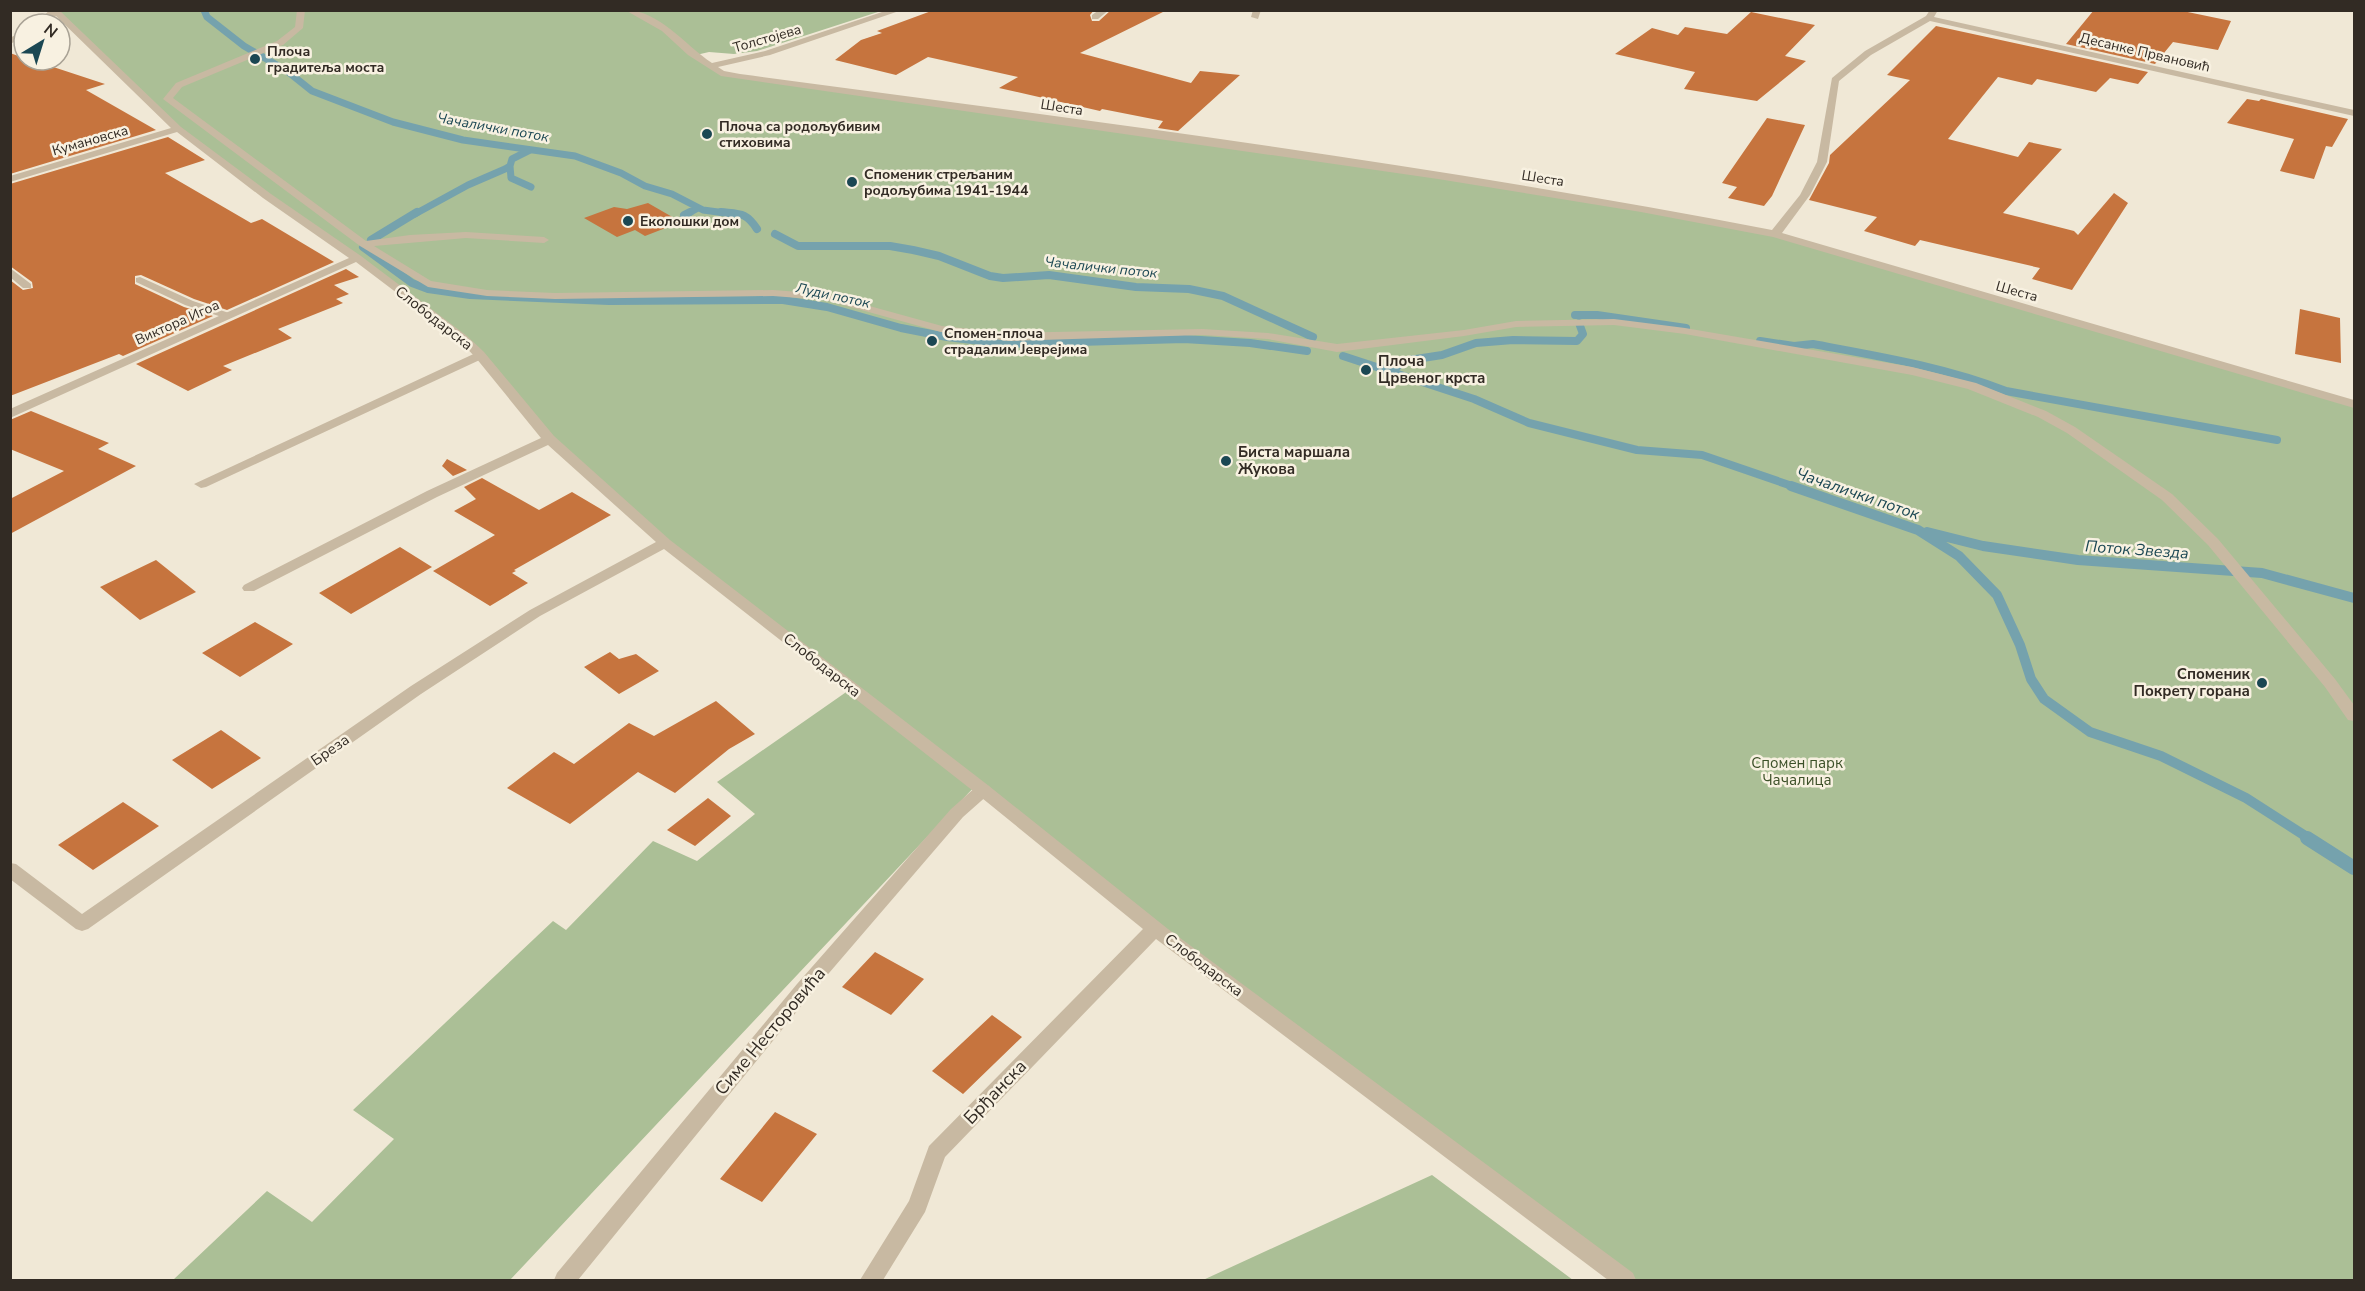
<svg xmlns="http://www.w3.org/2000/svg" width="2365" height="1291" viewBox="0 0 2365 1291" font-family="'Nunito Sans',sans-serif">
  <rect width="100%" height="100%" fill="#f0e8d6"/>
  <path fill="#abbf96" d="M54,11h827l-124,40 -23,3 -25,-2 -13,3 25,18 673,95 381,66 579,170v876h-729l-470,-352 -179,-143 -466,495h-337l94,-89 45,31 82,-83 -41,-29 200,-189 13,9 87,-89 44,20 58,-47 -38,-32 135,-94 -187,-145 -116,-104 -86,-101 -285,-209z
    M1432,1175l141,105h-370z"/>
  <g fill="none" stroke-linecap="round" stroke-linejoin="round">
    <path stroke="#75a2ad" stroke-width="7" d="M204,10l3,7 37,29 43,25 25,20 81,31 70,18 112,16 46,17 24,13 27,8 31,16 30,4
      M510,166l1,12 20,9
      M415,214l53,-29 37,-16 5,-3 2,-7 18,-9
      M687,214l11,-6"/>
    <path stroke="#75a2ad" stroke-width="8" d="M721,212c19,2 25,0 36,17
      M684,215l6,-3
      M775,234l23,12h92l23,4 26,6 51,20 13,2 46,-3 87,12 53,2 34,7 90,41
      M371,240l46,-28
      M363,247l49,36 16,6 42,6 139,6 174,-1 44,7 74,21 46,9 59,7 178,-5 66,4 57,8
      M1575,315h22l89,13
      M1760,341l34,5 19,-2c64,12 132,23 193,47l271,49
      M1343,356l131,43 55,24 108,27 65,5 93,32
      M1391,373l12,-12 39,-6 34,-12 37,-3 64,1 6,-7 -4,-11"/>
    <path stroke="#75a2ad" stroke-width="10" d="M1791,486l127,44 41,26 38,39 23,50 11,34 13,20 46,33 71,24 85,42 64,41
      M1927,532l56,14 95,14 184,13 92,25"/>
    <path stroke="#75a2ad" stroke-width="14" d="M2307,838l47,30"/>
  </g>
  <path fill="#c6743e" d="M934,10h160l-4,5 2,6h7l12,-11h56l-87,43 111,30 9,-12 40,4 -62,56 -20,-3 5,-7 -61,-12 -2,2 -101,-23 19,-11 -90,-20 -32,18 -61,-15 26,-20 21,-7 -5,-2z
    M2094,10h84l53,11 -13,29 -45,-8 -18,22 -89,-20z
    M1751,12l64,13 -30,31 21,5 -49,40 -73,-12 11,-17 -80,-18 37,-26 26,7 7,-8 42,7z
    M1936,26l212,46 -10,12 -28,-6 -14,14 -59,-13 -5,6 -34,-8 -50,62 70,18 11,-15 33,7 -59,64 71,18 4,4 36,-42 14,10 -56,87 -40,-11 8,-11 -120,-28 -5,6 -51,-15 13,-14 -68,-17 20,-37 1,-8 80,-75 -23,-5z
    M10,53l14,5v2h8l73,24 -19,6 70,40 -146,44z
    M2247,99l12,2 2,-2 87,20 -16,28 -6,-1 -12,33 -34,-8 14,-32 -67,-16z
    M1767,118l38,7 -33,71 -8,10 -36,-8 9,-11 -15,-4z
    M168,137l37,23 -40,13 86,50 11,-4 72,43 -107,48 -33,-11 -53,-24 -6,1v8l49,23 29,9 -90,40 -4,-2 -109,42v-116l13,10 10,-2 -1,-6 -22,-16v-82z
    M648,203l33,19 -36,14 -10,-6 -18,7 -33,-19 30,-11 13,2z
    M346,269l13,8 -25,8 15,9 -13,5 7,4 -65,26 14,9 -69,28 9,4 -44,21 -52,-27z
    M2300,309l40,9 1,45 -46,-9z
    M31,411l78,32 -11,6 38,17 -126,68v-35l54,-28 -54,-22v-29z
    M447,459l20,11 -14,6 -11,-10z
    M482,478l57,32 33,-18 39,23 -97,55 2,1 -4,2 16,10 -38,23 -57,-35 62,-36 -41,-24 22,-12 -12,-12z
    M400,547l32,20 -81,47 -32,-21z
    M156,560l40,32 -56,28 -40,-33z
    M255,622l38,22 -53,33 -38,-24z
    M610,652l9,7 17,-5 23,17 -40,23 -35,-27z
    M716,701l39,33 -26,15 -54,44 -37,-21 -68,52 -63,-36 47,-36 20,12 55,-41 25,13z
    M221,730l40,28 -49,31 -40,-29z
    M708,798l23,18 -36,30 -28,-16z
    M123,802l36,24 -66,44 -35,-25z
    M875,952l49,27 -33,36 -49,-28z
    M992,1015l30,22 -59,57 -31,-23z
    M775,1112l42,22 -55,68 -42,-23z"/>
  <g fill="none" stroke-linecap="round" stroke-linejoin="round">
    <path fill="#c8b9a2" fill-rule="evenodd" d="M297,10h8l-2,18 -20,17 -101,42 -9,11 193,143 44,-6 56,-3 78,5 5,3 -5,3 -78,-5 -92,8 57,35 56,9 68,3 218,-3 53,4 116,32 67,7 193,-4 66,4 69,11 127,-14 52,-9 98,-2 71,9 227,39 64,16 70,28 29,16 97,67 46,45 117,140 19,26v16l-6,-1 -23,-33 -117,-142 -46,-45 -95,-67 -29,-16 -70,-28 -56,-14 -227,-41 -71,-9 -98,2 -52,9 -127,16 -69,-13 -66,-4 -193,6 -68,-9 -116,-32 -52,-4 -218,3 -68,-3 -59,-9 -68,-41 -197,-147 13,-16 101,-42 18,-14z
      M140,277l53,24 39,13 2,2 -6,3 -43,-14 -49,-23v-4z
      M480,351l6,4 -2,3 -278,129 -5,1 -7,-4z
      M983,784l6,2 2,4 -2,4 -26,23 -152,177 -233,286h-24l3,-7 240,-289 154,-175 26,-23z"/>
    <path fill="#c8b9a2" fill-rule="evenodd" d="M50,10h9l122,117 90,67 90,62 106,80 17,16 70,84 116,104 319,246 179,143 465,344 3,7h-28l-452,-341 -211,218 -20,55 -42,68h-23l49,-79 20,-55 214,-217 -166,-135 -313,-245 -124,67 -119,78 -333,235 -6,2 -6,-2 -66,-50v-16l6,1 66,50 329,-228 119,-76 126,-68 -108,-97 -111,52 -183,94h-10l-2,-3 2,-3 183,-94 114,-53 -65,-80 -17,-18 -103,-78 -346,156v-9l339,-151 -86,-60 -86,-66 -167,50v-6l161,-48 -115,-112 -12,8h-10z
      M625,10c34,0 60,35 87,53l53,-12 123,-41h14l-132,45 -52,12 6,4 16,3c345,46 691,90 1032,156l28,-35 17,-33 15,-84 33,-27 61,-35 4,-6h8l-4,7 420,93v6l-424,-95 -59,34 -32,26 -12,81 -17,33 -28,38 572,167v8l-581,-171 -132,-25 -203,-33 -717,-103 -33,-21 -26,-24z
      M1099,10h10l-11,9h-6v-4z
      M1253,10h8l-3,9 -7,-2z
      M24,30v7l-14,7v-6z
      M10,268l21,16v4h-8l-13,-11z"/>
  </g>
  <g fill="#1b4753" stroke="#f8f1e1" stroke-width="2">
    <circle cx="255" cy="59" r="6"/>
    <circle cx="707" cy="134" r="6"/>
    <circle cx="852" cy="182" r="6"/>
    <circle cx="628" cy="221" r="6"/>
    <circle cx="932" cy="341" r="6"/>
    <circle cx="1366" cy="370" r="6"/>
    <circle cx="1226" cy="461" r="6"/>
    <circle cx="2262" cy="683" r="6"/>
  </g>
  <g text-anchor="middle" stroke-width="5" stroke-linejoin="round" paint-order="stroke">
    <g font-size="14" fill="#322b24" stroke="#f8f1e1">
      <text transform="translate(767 38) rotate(-16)" y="5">Толстојева</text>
      <text transform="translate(2145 52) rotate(13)" y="5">Десанке Првановић</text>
      <text transform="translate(1062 107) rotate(9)" y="5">Шеста</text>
      <text transform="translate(90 140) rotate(-16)" y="5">Кумановска</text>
      <text transform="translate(1543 178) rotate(9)" y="5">Шеста</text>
      <text transform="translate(2017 291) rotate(16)" y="5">Шеста</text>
      <text transform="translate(177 322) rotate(-24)" y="5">Виктора Игоа</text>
    </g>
    <g font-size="14" font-weight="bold" fill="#322b24" stroke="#f8f1e1" text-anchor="start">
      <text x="267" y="56">Плоча<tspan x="267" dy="16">градитеља моста</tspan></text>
      <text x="719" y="131">Плоча са родољубивим<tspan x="719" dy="16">стиховима</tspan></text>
      <text x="864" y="179">Споменик стрељаним<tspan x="864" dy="16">родољубима 1941-1944</tspan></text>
      <text x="640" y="226">Еколошки дом</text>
      <text x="944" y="338">Спомен-плоча<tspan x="944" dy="16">страдалим Јеврејима</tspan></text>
    </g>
    <g font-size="14" font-style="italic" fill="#1b4753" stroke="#f8f1e1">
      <text transform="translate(493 127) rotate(10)" y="5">Чачалички поток</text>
      <text transform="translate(1101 267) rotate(6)" y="5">Чачалички поток</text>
      <text transform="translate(833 295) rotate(12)" y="5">Луди поток</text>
    </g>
    <g font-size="15" fill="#322b24" stroke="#f8f1e1">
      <text transform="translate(434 318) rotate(38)" y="5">Слободарска</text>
      <text transform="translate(822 665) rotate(38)" y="5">Слободарска</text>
      <text transform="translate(330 750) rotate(-35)" y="5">Бреза</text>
      <text transform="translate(1204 965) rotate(37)" y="5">Слободарска</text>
    </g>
    <g font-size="15" font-weight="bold" fill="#322b24" stroke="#f8f1e1" text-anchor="start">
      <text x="1378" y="366">Плоча<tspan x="1378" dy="17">Црвеног крста</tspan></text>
      <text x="1238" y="457">Биста маршала<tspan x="1238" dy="17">Жукова</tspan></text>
      <text x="2250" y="679" text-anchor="end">Споменик<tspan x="2250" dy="17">Покрету горана</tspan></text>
    </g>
    <g font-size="15" fill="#3c5028" stroke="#f8f1e1">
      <text x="1797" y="768">Спомен парк<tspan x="1797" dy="17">Чачалица</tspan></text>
    </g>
    <g font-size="16" font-style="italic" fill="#1b4753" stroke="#f8f1e1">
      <text transform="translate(1858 493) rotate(19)" y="6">Чачалички поток</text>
      <text transform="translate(2137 549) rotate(4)" y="6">Поток Звезда</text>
    </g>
    <g font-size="18" fill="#322b24" stroke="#f8f1e1">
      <text transform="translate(770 1031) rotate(-50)" y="6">Симе Несторовића</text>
      <text transform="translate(995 1092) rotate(-46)" y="6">Брђанска</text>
    </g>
  </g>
  <rect width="2365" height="1291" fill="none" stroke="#322b24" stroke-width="24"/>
  <g transform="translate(42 42) rotate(38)"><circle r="28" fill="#f8f1e1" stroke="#a9a295" stroke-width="1.5"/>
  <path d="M0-4.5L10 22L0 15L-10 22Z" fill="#1b4753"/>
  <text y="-9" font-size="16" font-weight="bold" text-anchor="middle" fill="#322b24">N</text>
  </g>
</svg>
